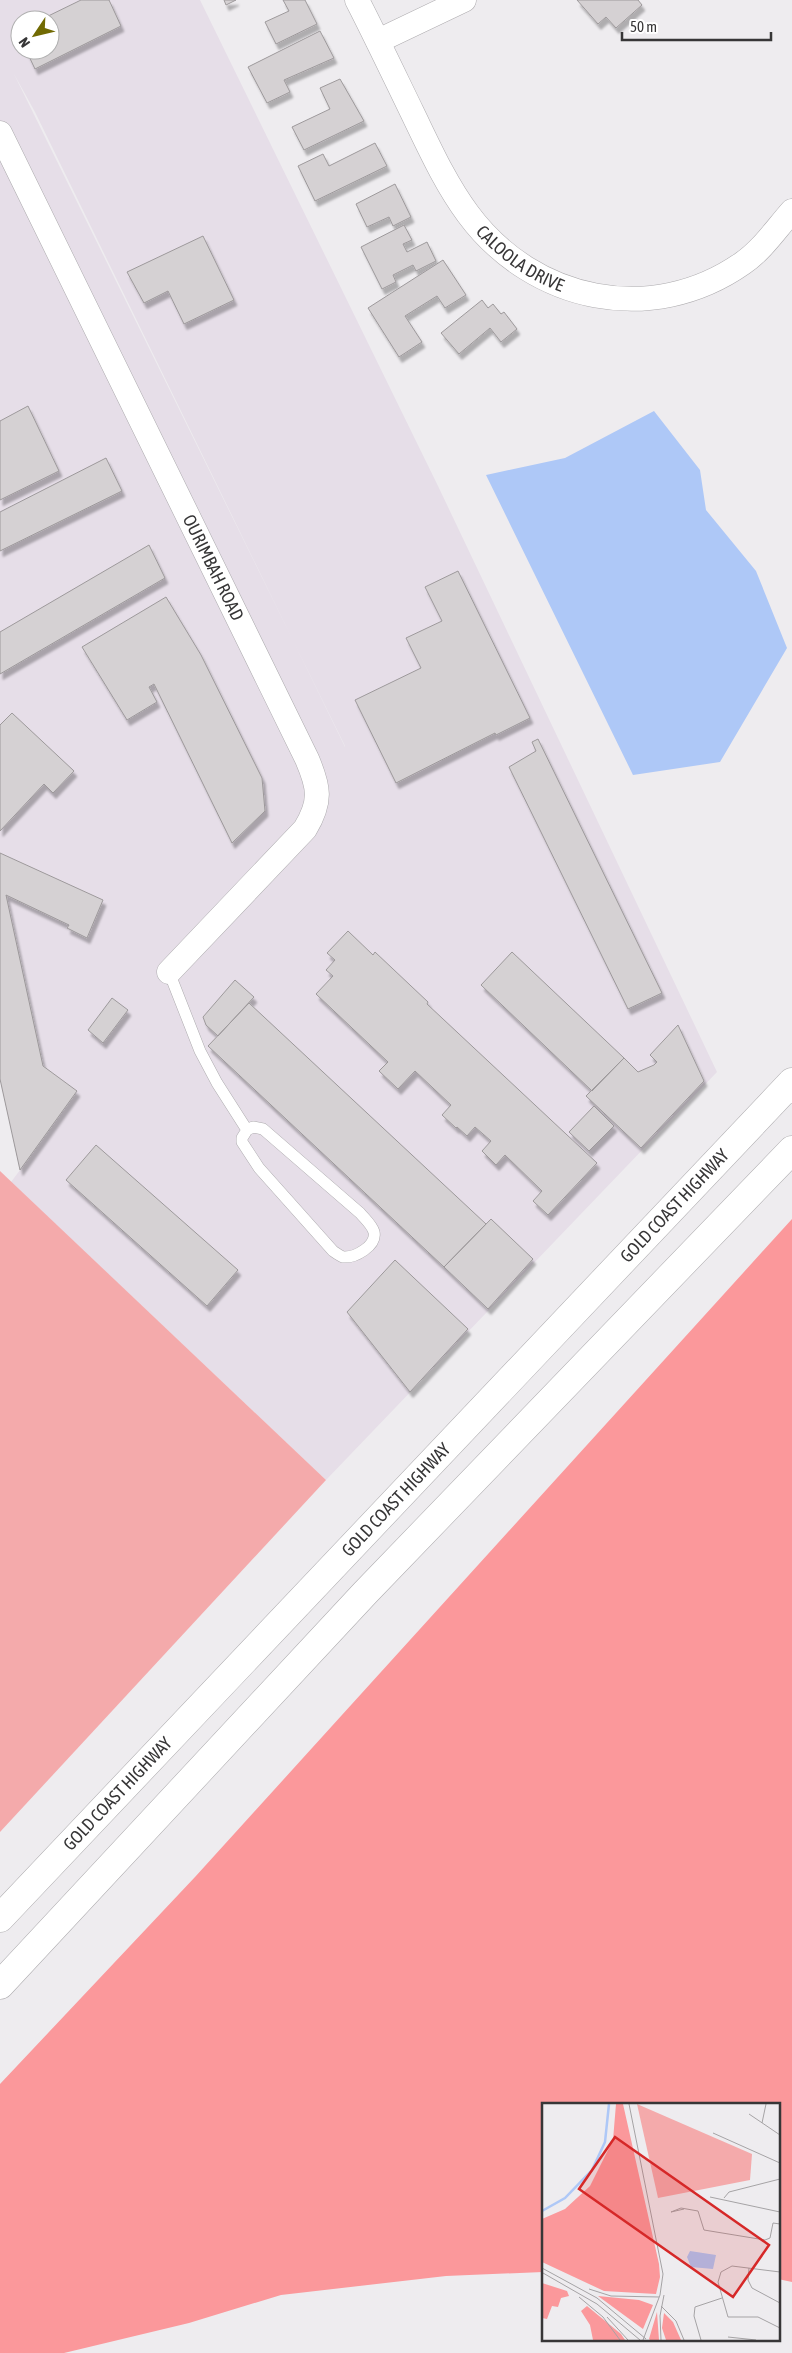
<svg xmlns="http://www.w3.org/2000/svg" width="792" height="2353" viewBox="0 0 792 2353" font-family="'Asap Condensed',sans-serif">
  <defs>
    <filter id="shadow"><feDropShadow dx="3" dy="5.5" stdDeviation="1" flood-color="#0004"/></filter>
  </defs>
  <rect width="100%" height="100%" fill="#eeecef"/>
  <path fill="#e6dee8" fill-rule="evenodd" d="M0,0h200l238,486 279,586 -391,408 -315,-298 9,-12 -20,-91zM20,20h30v30h-30zM14,74l21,38 310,635v-1z"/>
  <path fill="#f4aaab" d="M0,1171l326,309 -326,352z"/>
  <path fill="#fb989b" d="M792,1219v1063l-14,-3v-175h-235v168l-97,4 -165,19 -92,28 -125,30h-64v-269l195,-207z"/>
  <path fill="#aec8f7" d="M654,411l46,59 6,40 50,61 31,77 -67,114 -87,13 -147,-300 79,-17z"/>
  <path fill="#d5d1d3" stroke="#9d999b" filter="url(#shadow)" d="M81,0h28l12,26 -86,43 -9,-19h24v-30h-10z
    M224,0h12l-10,5z
    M283,0h22l12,24 -41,20 -11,-22 24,-11z
    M577,0h61l4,5 -26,23 -10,-11 -8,7z
    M320,31l14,27 -50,22 6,12 -23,11 -19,-36z
    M340,79l24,42 -60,29 -12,-23 38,-18 -10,-21z
    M375,143l12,23 -72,35 -17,-35 25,-12 6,12z
    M395,184l16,33 -18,9 -4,-9 -22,10 -11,-23z
    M404,225l8,15 -9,4 4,8 20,-10 9,19 -20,10 -3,-6 -20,10 3,7 -14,7 -21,-42z
    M203,236l31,64 -50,24 -16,-33 -24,12 -17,-31z
    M443,260l23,35 -21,13 -8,-12 -32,20 17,26 -23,15 -31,-49z
    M482,300l6,8 5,-4 8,10 3,-2 13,17 -16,13 -11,-14 -31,26 -18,-21z
    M28,406l31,65 -59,29v-79z
    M106,458l16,33 -122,60v-39z
    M149,545l16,33 -165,96v-42z
    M458,571l72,147 -34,17 -1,-2 -99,50 -41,-83 66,-32 -15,-30 36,-17 -17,-34z
    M166,597l35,58 61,123 3,33 -33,32 -78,-159 -5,3 8,15 -30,18 -45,-73z
    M12,713l62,58 -21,22 -9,-9 -44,47v-106z
    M538,739l124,254 -34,16 -119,-242 27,-16 -4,-9z
    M0,853l103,47 -16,38 -20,-10 2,-3 -63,-30 37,171 34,25 -57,79 -20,-91z
    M348,931l25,24 2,-3 53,50 -1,2 170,159 -49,52 -15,-14 9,-10 -37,-36 -9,10 -14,-14 9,-10 -16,-14 -8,9 -10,-9 -1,1 -14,-13 9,-10 -36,-34 -17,18 -19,-18 9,-9 -72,-68 17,-18 -7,-6 9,-10 -8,-7z
    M512,952l112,106 -32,33 -111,-106z
    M235,980l19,17 -36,39 -12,-11 -3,-8z
    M112,998l16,12 -25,33 -15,-13z
    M249,1003l237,221 -42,43 -236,-221z
    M678,1025l26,56 -63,67 -55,-52 38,-38 14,14 16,-7 3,-3 -7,-7z
    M594,1106l20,20 -25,25 -20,-19z
    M96,1145l142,125 -31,36 -141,-126z
    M491,1219l42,40 -45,50 -44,-42z
    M395,1260l73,69 -58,63 -63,-80z"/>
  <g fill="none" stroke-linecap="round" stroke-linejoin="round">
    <g stroke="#adabae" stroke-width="12">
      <path id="lane" d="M169,972l31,79 17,32 30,47 -5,8v4l17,26 74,83c3,2 7,5 10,6 12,1 34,-11 31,-25 -2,-7 -9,-13 -14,-19l-97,-84 -10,-2 -6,3"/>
    </g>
    <g stroke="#adabae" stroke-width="25">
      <g id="street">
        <path id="s1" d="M357,0c19,37 37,75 55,112 17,35 33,71 56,102 65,88 184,113 275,49 19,-13 33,-34 49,-52"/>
        <path d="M378,41l86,-41"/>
        <path id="s2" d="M0,133l307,626c12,28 15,42 -2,70l-136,143"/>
      </g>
    </g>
    <g stroke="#adabae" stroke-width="29">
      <g id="highway">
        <path id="s3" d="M0,1918l792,-836"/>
        <path d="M0,1985l365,-392 427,-443"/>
      </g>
    </g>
    <use href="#lane" stroke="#fff" stroke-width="11"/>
    <use href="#street" stroke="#fff" stroke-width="24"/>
    <use href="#highway" stroke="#fff" stroke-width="28"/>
  </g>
  <g text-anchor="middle" stroke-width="4" stroke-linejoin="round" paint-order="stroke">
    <g font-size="18" fill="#373637" stroke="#fff">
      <text dy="6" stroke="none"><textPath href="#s1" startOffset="311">CALOOLA DRIVE</textPath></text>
      <text dy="6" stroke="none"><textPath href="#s2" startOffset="484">OURIMBAH ROAD</textPath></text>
      <text dy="6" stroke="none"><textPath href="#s3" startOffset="981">GOLD COAST HIGHWAY</textPath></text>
      <text dy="6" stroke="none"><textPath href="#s3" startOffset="576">GOLD COAST HIGHWAY</textPath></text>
      <text dy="6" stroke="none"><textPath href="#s3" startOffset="171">GOLD COAST HIGHWAY</textPath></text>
    </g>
  </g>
  <g transform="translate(542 2103)">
    <rect width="238" height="238" fill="#eeecef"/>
    <path d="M95,1l115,50 -2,26 -92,18z" fill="#f4aaab"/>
    <path d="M74,1h7l36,160 1,13 -4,17 -52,-3 -62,-29v-43l23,-10 25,-23 23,-46zM0,180l25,8 2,5 -8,2 -3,9 -6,-1 -5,13 -5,-1zM56,193l41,4 14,5 -10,24zM45,203l34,28 4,6h-32l-3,-15 -9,-14zM115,209l2,28h-9l-1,-1zM122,210l9,9 8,18h-15l-4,-12z" fill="#fb989b"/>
    <path d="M148,148l26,4 -3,14 -22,-2 -4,-10z" fill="#aec8f7"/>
    <path fill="none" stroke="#aec8f7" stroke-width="2.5" d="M0,108l23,-13 27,-28 13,-28 4,-38"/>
    <path fill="none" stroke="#a5a3a5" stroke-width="1" d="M87,1l34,170 -3,21 -17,45M207,11l31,21M220,20l4,-19M171,30l67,30M168,94l70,15M182,95l5,-6 51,-13M142,106l-13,3 10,-4 17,3 6,19 61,10 5,-2 3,-15 7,1M0,165l55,30 49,41M207,165l-1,12 4,8 28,15M238,169l-48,-6 -11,6 -3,10 10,35h30l22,11M1,170l54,31 43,36M47,186l22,7 48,1M37,194l24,20 17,23M119,203l15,15 8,19M65,214l21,23M186,234l28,3M119,237l-1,-24 4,-21M159,237l-7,-24 1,-9 27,-9"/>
    <path fill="#d62828" fill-opacity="0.15" stroke="#d62828" stroke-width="2.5" d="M73,34l154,108 -36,52 -154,-108z"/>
    <rect width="238" height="238" fill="none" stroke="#373637" stroke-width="2.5"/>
  </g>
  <g transform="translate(35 35) rotate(235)"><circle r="24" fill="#ffffff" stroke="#afafaf"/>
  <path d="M0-4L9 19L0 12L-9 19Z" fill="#716a03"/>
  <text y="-8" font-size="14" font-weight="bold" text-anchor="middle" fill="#373637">N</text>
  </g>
  <path d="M622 32v8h149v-8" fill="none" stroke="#373637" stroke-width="2.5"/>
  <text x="630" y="32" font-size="15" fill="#373637" stroke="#ffffff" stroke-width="4" paint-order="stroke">50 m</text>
</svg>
